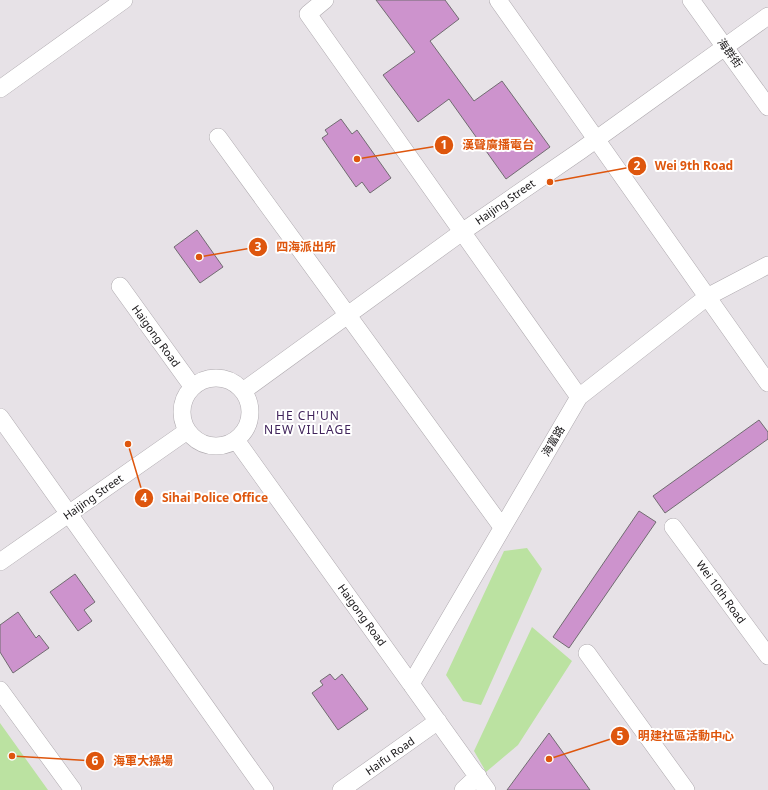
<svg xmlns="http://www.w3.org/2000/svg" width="768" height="790" viewBox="0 0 768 790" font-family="'Noto Sans','Noto Sans TC',sans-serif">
  <rect width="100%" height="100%" fill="#e7e2e7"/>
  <path fill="#bbe2a1" d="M527,548l15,21 -61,136 -18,-4 -17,-26 58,-124z
    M532,627l40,34 -54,84 -32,27 -12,-21z
    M0,723l48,67h-48z"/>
  <path fill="#cd93cd" stroke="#716c71" d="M376,0h69l14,19 -29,22 44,60 28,-20 48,66 -44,32 -57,-80 -31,23 -35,-47 32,-23z
    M341,119l11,15 5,-4 34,48 -21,15 -8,-11 -6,5 -34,-49 6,-4 -3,-4z
    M197,230l26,37 -23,16 -26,-36z
    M759,420l9,12v7l-103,74 -12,-17z
    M639,511l17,11 -87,126 -16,-11z
    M75,574l20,28 -11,8 8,11 -14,10 -28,-39z
    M18,612l18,26 3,-3 10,13 -36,25 -13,-21v-27z
    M330,674l5,6 7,-6 26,35 -30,21 -26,-37 11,-8 -3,-4z
    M549,733l41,57h-83z"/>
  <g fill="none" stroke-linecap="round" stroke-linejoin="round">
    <g stroke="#aea9ae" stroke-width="18">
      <path id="minor" d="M325,0l-17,14 271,383
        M498,0l270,383
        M691,0l77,107
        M0,89l124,-89
        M218,137l284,390
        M120,286l72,100
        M182 412a34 34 0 1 1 68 0a34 34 0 1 1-68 0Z
        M243,391l219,-159 118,-81 188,-135
        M0,417l265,373
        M236,440l251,350
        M673,527l95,129
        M0,562l187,-131
        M587,653l99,137
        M411,684l168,-287 128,-100 61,-32
        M0,690l73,100
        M341,790l97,-69
        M463,790l15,-14"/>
    </g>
    <use href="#minor" stroke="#fff" stroke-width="17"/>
  </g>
  <g text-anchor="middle" stroke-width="4" stroke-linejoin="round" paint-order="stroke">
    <g font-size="11" fill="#181618" stroke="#fff">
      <text transform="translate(730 53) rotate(54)" y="4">海群街</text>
      <text transform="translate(505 202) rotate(-35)" y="4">Haijing Street</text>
      <text transform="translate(156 336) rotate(54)" y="4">Haigong Road</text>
      <text transform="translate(553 441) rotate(-59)" y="4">海富路</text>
      <text transform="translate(93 497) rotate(-35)" y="4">Haijing Street</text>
      <text transform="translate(721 592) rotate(54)" y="4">Wei 10th Road</text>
      <text transform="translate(362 615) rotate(54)" y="4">Haigong Road</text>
      <text transform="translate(390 756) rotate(-35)" y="4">Haifu Road</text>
    </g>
    <g font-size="12" letter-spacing="1" fill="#40235b" stroke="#fff">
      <text x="308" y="420">HE CH'UN<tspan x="308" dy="14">NEW VILLAGE</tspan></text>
    </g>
  </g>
  <path fill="none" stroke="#de560d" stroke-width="1.5" d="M357 159L444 145M550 182L637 166M199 257L258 247M128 444L144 498M549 759L620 736M12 756L95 761"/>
  <g fill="#de560d" stroke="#fff" stroke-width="1.5">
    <circle cx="357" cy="159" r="4"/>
    <circle cx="550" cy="182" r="4"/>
    <circle cx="199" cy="257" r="4"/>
    <circle cx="128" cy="444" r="4"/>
    <circle cx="549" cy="759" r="4"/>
    <circle cx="12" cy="756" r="4"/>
    <circle cx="444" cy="145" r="10"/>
    <circle cx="637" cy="166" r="10"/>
    <circle cx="258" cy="247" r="10"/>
    <circle cx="144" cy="498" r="10"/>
    <circle cx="620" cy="736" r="10"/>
    <circle cx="95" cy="761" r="10"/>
  </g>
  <g font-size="12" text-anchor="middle" font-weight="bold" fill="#fff">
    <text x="444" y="149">1</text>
    <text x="637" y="170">2</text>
    <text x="258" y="251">3</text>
    <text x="144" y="502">4</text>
    <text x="620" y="740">5</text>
    <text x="95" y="765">6</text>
  </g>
  <g font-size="12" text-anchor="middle" font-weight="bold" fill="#de560d" stroke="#fff" stroke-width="4" stroke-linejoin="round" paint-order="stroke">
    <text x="498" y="149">漢聲廣播電台</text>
    <text x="694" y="170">Wei 9th Road</text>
    <text x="306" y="251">四海派出所</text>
    <text x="215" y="502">Sihai Police Office</text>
    <text x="686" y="740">明建社區活動中心</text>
    <text x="143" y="765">海軍大操場</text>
  </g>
</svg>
